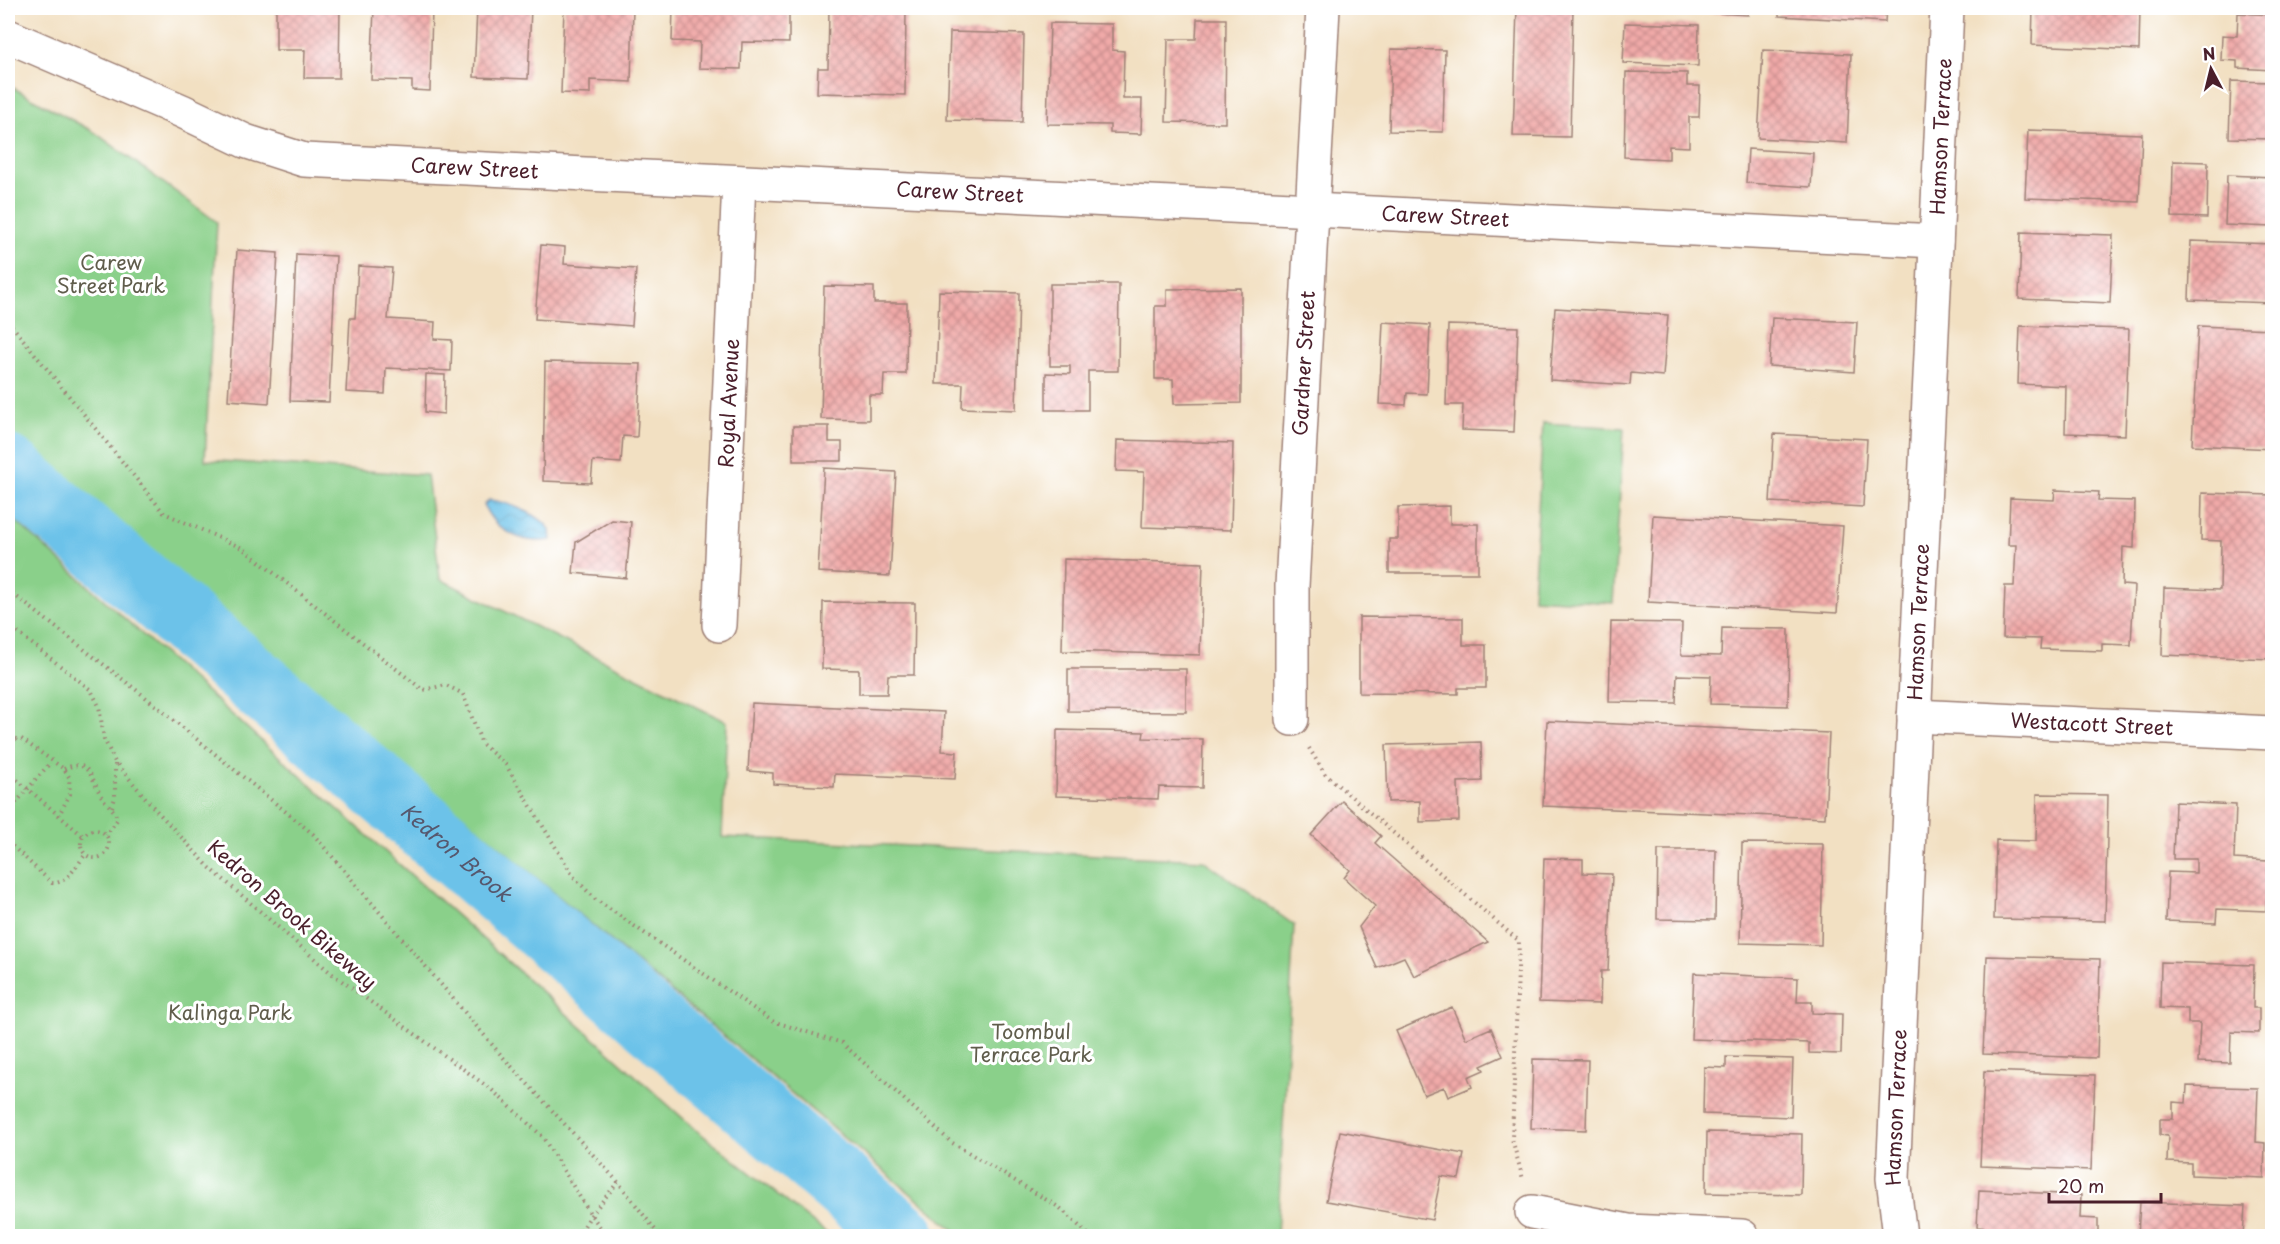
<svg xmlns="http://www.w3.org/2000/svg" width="2280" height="1244" viewBox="0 0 2280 1244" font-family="'Playpen Sans',sans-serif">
  <defs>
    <pattern id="water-waves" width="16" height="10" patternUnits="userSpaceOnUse" patternTransform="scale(1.5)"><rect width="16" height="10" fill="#6cc2e9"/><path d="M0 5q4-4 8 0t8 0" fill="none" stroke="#5fa6c8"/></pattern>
    <pattern id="building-cross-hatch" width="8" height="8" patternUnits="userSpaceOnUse" patternTransform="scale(1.5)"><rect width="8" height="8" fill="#f1aaa9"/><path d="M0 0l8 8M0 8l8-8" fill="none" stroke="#c58a8a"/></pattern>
  </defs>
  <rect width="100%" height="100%" fill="#fff"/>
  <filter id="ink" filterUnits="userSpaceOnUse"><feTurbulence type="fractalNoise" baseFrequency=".0167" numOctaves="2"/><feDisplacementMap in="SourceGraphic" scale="12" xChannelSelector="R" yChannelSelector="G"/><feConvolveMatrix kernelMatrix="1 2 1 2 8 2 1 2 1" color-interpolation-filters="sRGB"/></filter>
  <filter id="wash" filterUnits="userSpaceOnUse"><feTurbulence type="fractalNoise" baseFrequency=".008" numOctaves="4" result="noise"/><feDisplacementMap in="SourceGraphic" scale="24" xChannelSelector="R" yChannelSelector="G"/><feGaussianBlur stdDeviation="1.35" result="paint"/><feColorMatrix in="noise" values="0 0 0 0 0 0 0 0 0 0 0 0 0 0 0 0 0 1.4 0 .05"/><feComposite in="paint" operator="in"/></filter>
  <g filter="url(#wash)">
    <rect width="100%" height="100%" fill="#f2e0c2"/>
    <path fill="#8ad08a" stroke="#6a785a" stroke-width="1.5" d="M8,85l86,47 123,90 -12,238 222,15 13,104 287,143 -5,115 481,23 91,65 -17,311h-316l-953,-804z
      M1543,423l81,5 -11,175 -80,-5z
      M8,514l687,615 135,107h-822z"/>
    <path fill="url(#water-waves)" stroke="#5b708a" stroke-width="1.5" d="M489,500c16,1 53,15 61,30 0,1 1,9 1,10 -27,5 -57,-9 -67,-35z"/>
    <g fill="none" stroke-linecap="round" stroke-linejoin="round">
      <path stroke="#6cc2e9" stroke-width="68" id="s1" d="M8,469l894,767"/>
    </g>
    <g id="blocks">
      <path fill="url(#building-cross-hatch)" d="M276,8h64l-1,70h-35l1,-28h-29z
        M374,8h58l-2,83 -18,-1v-9l-41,-1z
        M477,8h54l-3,71 -54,-2z
        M564,8h69l-2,74 -41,-2v14l-29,-1z
        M673,8h116v35l-47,-1 -1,27 -42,-1 1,-26 -28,-1z
        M829,8h77l-1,87 -88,-2 1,-25h10z
        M1435,8h48l-1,6 -47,-3z
        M1517,8h56l-3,129 -57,-1z
        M1648,8h101l-1,7 -100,-6z
        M1779,8h107l-1,14 -106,-6z
        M2033,8h107l-1,42 -107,-5z
        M2238,13l34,2v55l-35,-2v-7l-16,-1 1,-25 15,1z
        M1197,19h29l-1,104 -59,-1 2,-83h28z
        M1050,23l62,1v26l12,1 -1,48h19l-1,35 -31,-1v-8l-63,-1z
        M1625,23l74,2 -1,41 -75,-3z
        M950,32l74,2 -2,88 -75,-2z
        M1391,49l54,1 -2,82 -54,-1z
        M1763,50l88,4 -4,89 -89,-5z
        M1626,72l61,1v13h13l-1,31h-10v30l-20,-1v13l-45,-2z
        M2231,81l41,1v57l-43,-1z
        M2028,130l114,4 -3,68 -114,-4z
        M1748,149l65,4 -2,34 -65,-4z
        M2173,161l35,1 -1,56 -35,-1z
        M2227,175l45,2v50l-47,-2z
        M2021,232l92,3 -3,68 -91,-4z
        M2191,241l81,3v59l-83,-3z
        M541,245l24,2 -1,17 72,5 -4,57 -97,-7z
        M237,250l41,3 -9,150 -41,-3z
        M296,254l40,2 -7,146 -39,-1z
        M358,266l34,2 -4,51 47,3 -1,17 18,1 -1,31 -65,-3 -1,26 -39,-2 4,-74h5z
        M1050,284h69l-1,87h-30v39h-42v-37l24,1v-8h-20z
        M824,286l50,1v16h33l-1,71h-22l-1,21h-14v25l-48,-1z
        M1241,288v115l-67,1 -1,-25h-18v-73h12v-17z
        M939,291l80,2 -3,117 -54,-2 1,-24h-27z
        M1555,308l113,7 -5,61 -32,-3 -1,12 -80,-5z
        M1772,318l85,4 -3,50 -85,-6z
        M1383,322l47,3 -3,69 -20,-1 -1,12 -27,-1z
        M1448,325l70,2 -4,105 -52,-2 1,-25h-17z
        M2020,326l109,3 -4,106 -60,-2 1,-47 -48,-2z
        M2198,326l74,3v120l-80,-4z
        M545,362l96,2 -4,73 -14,-1 -2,27 -28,-2 -2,22 -48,-2z
        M426,374l19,1 -1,39 -19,-2z
        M793,426h36v16h13v19h-49z
        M1774,434l93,5 -4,68 -93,-5z
        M1117,440l116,3 -2,87 -89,-3 2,-55 -28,-1z
        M824,468l72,4 -6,104 -72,-4z
        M2055,490l44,2 -1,8 37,1 -1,47 -11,-1 -1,38 12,1 -3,59 -29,-1v7l-62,-2 1,-10 -38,-1 2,-52h9l2,-41h-8l2,-47 44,2z
        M2202,493l70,2v164l-110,-4 2,-67 56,2 1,-49 -20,-1z
        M1450,506v18h28v49h-89v-34h9v-32z
        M1653,515l190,11 -6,87 -189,-11z
        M612,520l19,2 -5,56 -53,-5 3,-31z
        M1064,559l139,4 -3,92 -138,-4z
        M823,602l92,1 -1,72h-26l-1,19h-28v-24l-37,-1z
        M1359,617l104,1v27h23v43h-28v6l-99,-1z
        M1611,622l71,1 -1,32 40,1 1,-28 67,1 -1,77 -78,-2 1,-28 -34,-1 -1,28 -67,-1z
        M1068,669h118v43l-118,-1z
        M752,703l192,9 -2,39 15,1 -2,27 -120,-5 -1,13 -61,-3v-11l-25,-2z
        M1547,721l282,12 -4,85 -282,-12z
        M1057,730l87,2 -1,6 60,1 -1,49 -43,-1 -1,12 -102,-3z
        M1481,742l1,39 -24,1 1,39 -39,1v-21l-32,1 -2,-57z
        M2037,794l71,1 -3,126 -111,-2 2,-79 40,1z
        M1342,801l39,35 -6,7 113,99 -74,34 -10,-19 -27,11 -18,-41 16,-21 -31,-28 6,-8 -39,-35z
        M2175,802l61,3 -2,54 34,2 -2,50 -49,-2 -1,14 -50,-2 2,-49 28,1v-14h-23z
        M1742,843l81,1 -2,101 -81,-2z
        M1658,850h58l-1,70 -58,-1z
        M1544,858l39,1v14l29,1 -4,97h-7l-1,33 -61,-2z
        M1987,956l113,3 -3,99 -114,-4z
        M2161,962l93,3 -1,43h6v25l-28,-1 -1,31 -32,-1 2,-39h-12v-14l-28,-1z
        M1694,973l104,5 -1,24h15v11l30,1 -1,40 -32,-1v-10l-118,-4z
        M1452,1007l14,32 25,-11 12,28 -22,10 3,4 -16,7 4,10 -24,10 -4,-10 -20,8 -28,-64z
        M1726,1057l67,2 -2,58 -88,-3 1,-47 22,1z
        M1533,1059l55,1 -2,70 -55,-2z
        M1984,1071l111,4 -4,95 -111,-4z
        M2187,1086l71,2 -2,54 9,1 -1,35 -73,-3v-12l-24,-1 1,-26 -8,-1v-16h13v-17l13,1z
        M1340,1131l124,23 -5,25 -18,-3 -9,44 -106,-19z
        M1707,1132l95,2 -1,61 -95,-2z
        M1979,1190l102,5 -1,23 18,1v17h-114l1,-8 -8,-1z
        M2140,1202l105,4 -2,30h-105z"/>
    </g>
  </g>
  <g filter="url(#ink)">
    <use href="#blocks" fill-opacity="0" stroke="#9e8076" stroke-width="1.5"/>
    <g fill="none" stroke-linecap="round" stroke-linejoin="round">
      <g stroke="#9e8076" stroke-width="36">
        <g id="minor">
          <path id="s2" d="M8,36l174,75 63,30 59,19 1632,81"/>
          <path id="s3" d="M719,625l20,-443"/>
          <path id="s4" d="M1914,716l358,17"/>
          <path id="s5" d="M1292,719v-133l31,-578"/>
          <path d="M1532,1212l96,19 114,5"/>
          <path id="s6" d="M1900,1236l-7,-58 54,-1170"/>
        </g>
      </g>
      <path stroke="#9e8076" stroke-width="4" stroke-dasharray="1.5 4.5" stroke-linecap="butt" d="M8,321l156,192 78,35 181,142 23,-5 17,9 19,50 24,21 67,111 22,23 177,122 70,22 109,99 109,66 30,28
        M8,590l136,106 169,138 188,221 117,127 42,54
        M8,625l83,65 8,16 5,33 11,23 40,47 54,58 122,106 161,117 50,46 49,79 16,21
        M8,748l6,-8 6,-2 44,31 5,8 1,17 -11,21
        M1309,748l16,26 194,167 -7,198 11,40
        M64,769c28,-14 28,16 40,31 6,7 11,10 13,20l-11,15
        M8,772l75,64
        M112,807l3,-9v-35
        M8,812l43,-50
        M81 844a14 14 0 1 1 28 0a14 14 0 1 1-28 0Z
        M8,842l44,41c15,1 24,-17 33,-28
        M578,1236l13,-21 27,-33"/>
      <use href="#minor" stroke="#fff" stroke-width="33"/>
    </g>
  </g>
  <g text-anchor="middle" stroke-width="6" stroke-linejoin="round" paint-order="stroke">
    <g font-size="20" fill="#4a1f2b" stroke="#fff">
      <text dy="7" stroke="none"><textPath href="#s6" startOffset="1101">Hamson Terrace</textPath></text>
      <text dy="7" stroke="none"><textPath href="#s2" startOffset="492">Carew Street</textPath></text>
      <text dy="7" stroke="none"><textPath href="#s2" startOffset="978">Carew Street</textPath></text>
      <text dy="7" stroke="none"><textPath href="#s2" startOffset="1464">Carew Street</textPath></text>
      <text dy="7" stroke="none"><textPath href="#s5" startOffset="356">Gardner Street</textPath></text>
      <text dy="7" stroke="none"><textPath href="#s3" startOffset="222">Royal Avenue</textPath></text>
      <text dy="7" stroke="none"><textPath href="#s6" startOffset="615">Hamson Terrace</textPath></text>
      <text dy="7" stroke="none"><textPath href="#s4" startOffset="178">Westacott Street</textPath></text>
      <text transform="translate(292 915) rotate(41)" y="7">Kedron Brook Bikeway</text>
      <text dy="7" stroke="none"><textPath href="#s6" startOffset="129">Hamson Terrace</textPath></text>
    </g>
    <g font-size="20" fill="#605d4c" stroke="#fff">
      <text x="111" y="270">Carew<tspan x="111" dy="23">Street Park</tspan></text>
      <text x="230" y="1020">Kalinga Park</text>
      <text x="1031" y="1039">Toombul<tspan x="1031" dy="23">Terrace Park</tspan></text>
    </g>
    <g font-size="21" font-style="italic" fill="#56586e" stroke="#fff">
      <text dy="7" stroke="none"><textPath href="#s1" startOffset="590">Kedron Brook</textPath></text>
    </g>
  </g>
  <rect width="2280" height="1244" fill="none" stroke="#fff" stroke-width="30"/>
  <g transform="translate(2211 69) rotate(353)" stroke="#ffffff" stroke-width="4.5" paint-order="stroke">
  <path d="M0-4.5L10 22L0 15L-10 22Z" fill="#4a1f2b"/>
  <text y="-9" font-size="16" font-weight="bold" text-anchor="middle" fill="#4a1f2b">N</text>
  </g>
  <path d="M2049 1193v9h112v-9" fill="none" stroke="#4a1f2b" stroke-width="3"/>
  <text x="2058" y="1193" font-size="18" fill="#4a1f2b" stroke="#ffffff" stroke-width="4.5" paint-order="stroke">20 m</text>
</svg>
